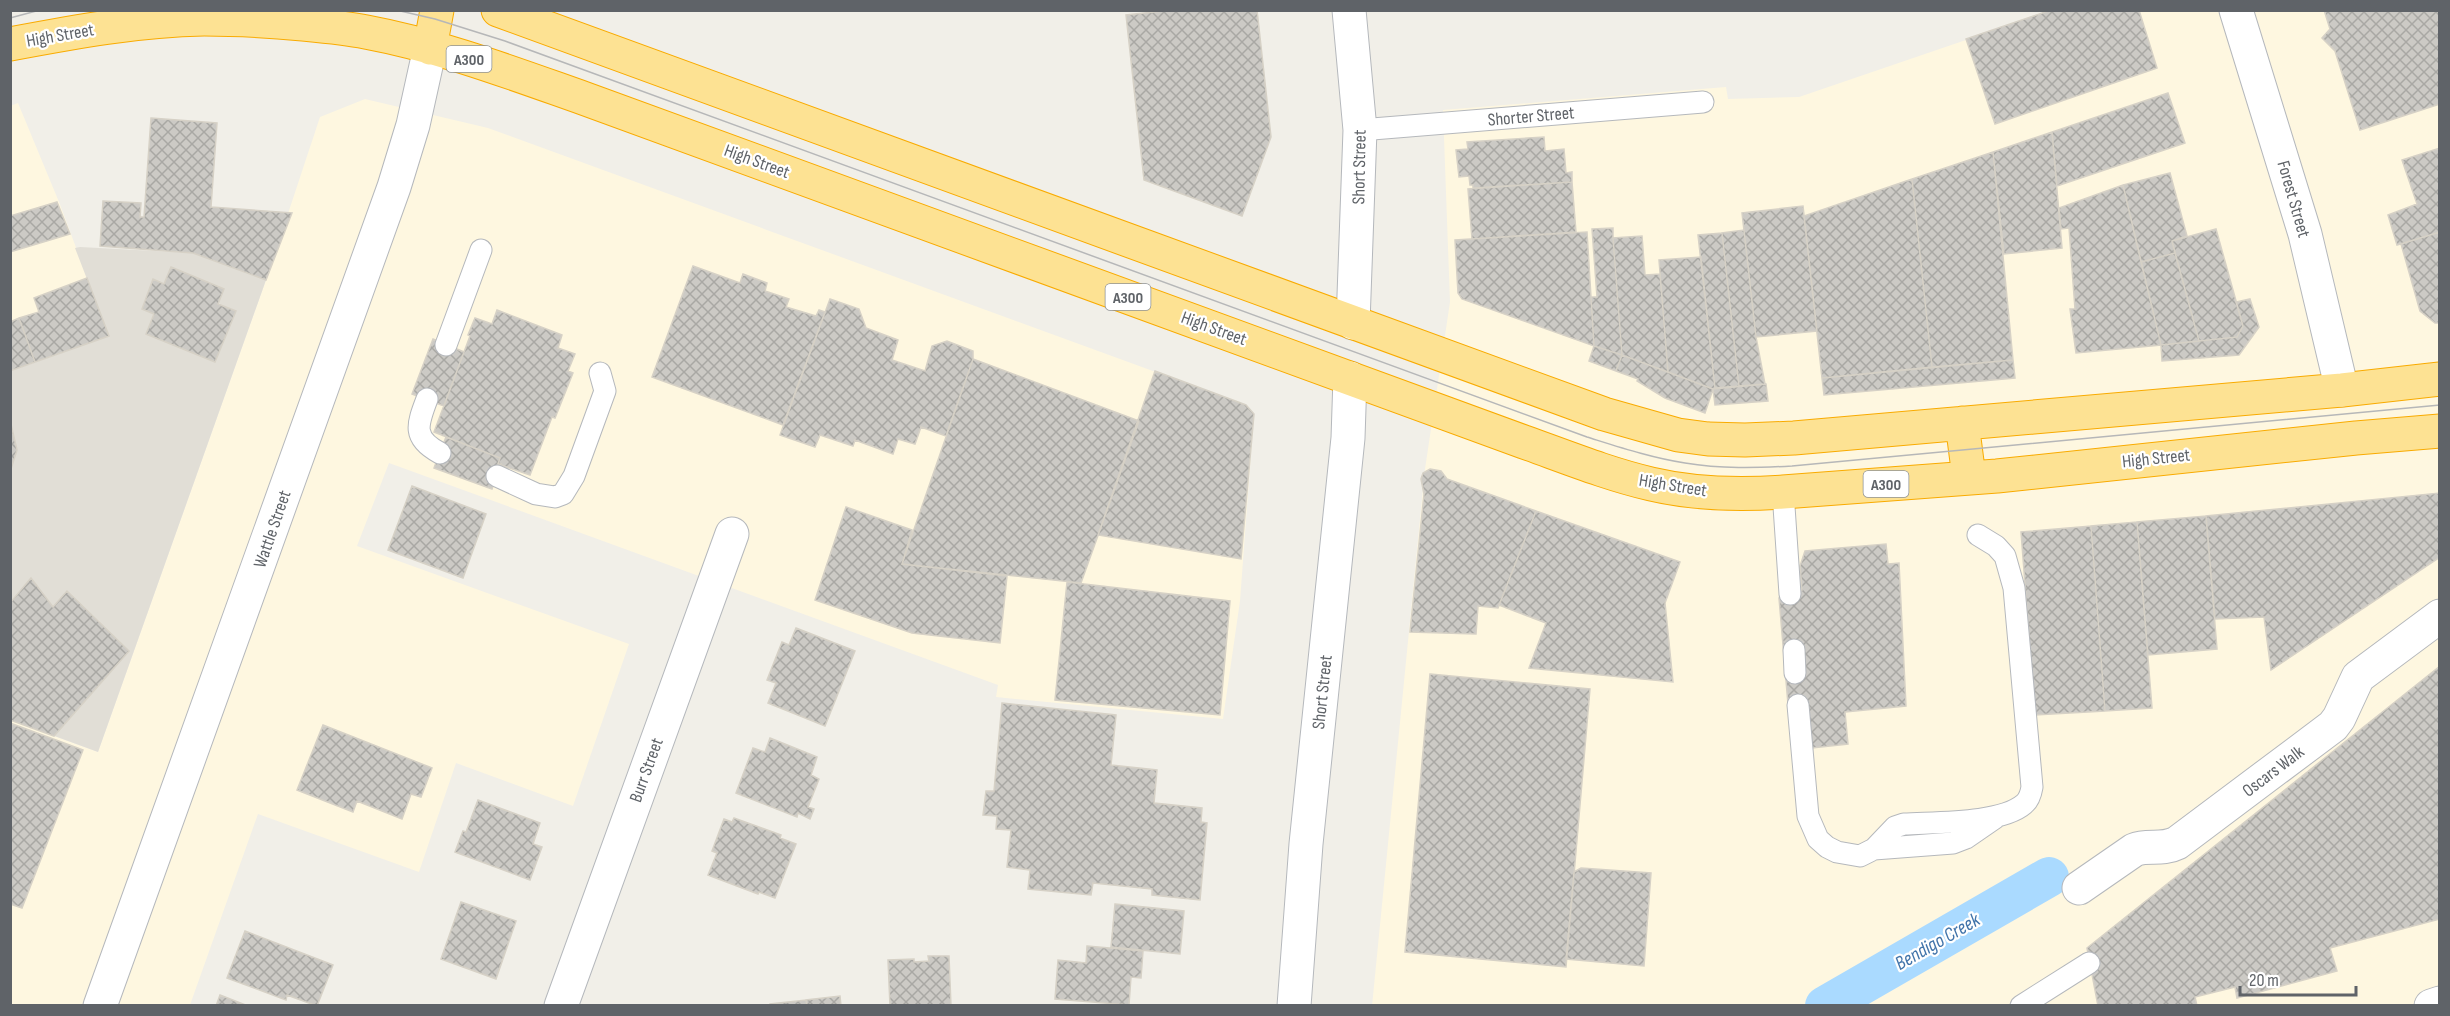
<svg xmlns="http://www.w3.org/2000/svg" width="2450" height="1016" viewBox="0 0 2450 1016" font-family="'Sofia Sans Condensed',sans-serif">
  <defs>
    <pattern id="building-cross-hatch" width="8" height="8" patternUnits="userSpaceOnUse" patternTransform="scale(1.5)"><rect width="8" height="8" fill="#cccac5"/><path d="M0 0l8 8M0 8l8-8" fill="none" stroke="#a9a8a4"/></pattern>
  </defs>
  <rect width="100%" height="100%" fill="#f1efe8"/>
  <path fill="#fef7e0" d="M2051,11h388v994l-1067,1 53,-537 25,-167 -7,-192 283,-23 2,12 71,-2z
    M365,99l123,29 758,277 8,9 -14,187 -17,118 -227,-22 2,-12 -609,-222 -32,83 272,98 -56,162 -117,-43 -37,109 -161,-58 -68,191h-179l-1,-285 88,32 168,-472 54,-163z
    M18,103l41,99 50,134 -98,35 -1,-265z"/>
  <path fill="#e1ded6" d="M80,247l113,6 73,27 -168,472 -87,-32v-349l98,-35 -34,-88z"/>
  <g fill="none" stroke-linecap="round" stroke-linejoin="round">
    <path stroke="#aadaff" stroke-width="40" d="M1825,1006l224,-129"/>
  </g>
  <path fill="url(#building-cross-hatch)" stroke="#d6d1c6" stroke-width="1.5" d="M1173,10h84l14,127 -29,79 -98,-36 -18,-165z
    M2051,10h88l18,58 -162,56 -29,-85z
    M2324,10h116v94l-80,26 -25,-79 -13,-13 8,-9z
    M2168,93l17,50 -128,43 -5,-54z
    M151,118l66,5 -6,84 81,6 -26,67 -73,-27 -93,-7 3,-45 38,2 -1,14h4z
    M2052,132l10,116 -58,6 -11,-102z
    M1544,137l1,14 19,-2 2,24 6,-1v10l-99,6v-3h-3l-1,-9 -10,1 -3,-27 12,-1 -1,-7z
    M2440,148v84l-43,13 -9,-30 29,-11 -15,-44z
    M1993,152l20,208 -81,7 -20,-188z
    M2170,173l17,63 -15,5 3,12 -34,9 -18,-77z
    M1912,179l20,188 -110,11 -18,-162z
    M1572,182l4,50 -104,7 -4,-50z
    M2123,185l38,160 -85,8 -6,-44h5l-6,-81 -8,1 -2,-21z
    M57,202l13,32 -60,18v-36z
    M1803,206l14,125 -61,6 -14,-124z
    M1613,228v10l9,117 -28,-9 -3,-49h6l-5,-68z
    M2216,229l27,97 -6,11 -38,4 -27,-100z
    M1744,230l12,107 9,47 -26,2 -17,-153z
    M1587,232l7,114 -132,-47 -4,-6 -3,-53z
    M2440,232v91h-5l-15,-12 -19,-67z
    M1722,233l17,153 -24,2 -17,-153z
    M1642,236l3,39 15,-1 8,98 -46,-17 -9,-117z
    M2175,253l24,88 -38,4 -20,-83z
    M1701,257l14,131 -2,1 -45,-17 -9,-112z
    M693,266l47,17 3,-9 24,9 -2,8 24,8 -3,8 30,9 3,-6 6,2 -42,113 -131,-48z
    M171,267l53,22 -6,15 18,7 -21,51 -69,-28 8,-20 -12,-5 11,-30 11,5z
    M87,278l22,58 -74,26 -16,-44 20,-6 -5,-14z
    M830,299l29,10 7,19 32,12 -6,20 33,11 7,-25 15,-5 26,10v8l-27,77 -25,-9 -6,17 -17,-5 -5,15 -38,-14 -2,6 -33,-11 -5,12 -35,-12z
    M2250,299l9,28 -20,28 -77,6 -1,-16 76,-8 6,-11 -7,-24z
    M497,310l65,25 -4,13 17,6 -7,17 5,2 -18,45 -3,-1 -22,58 -32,-11 2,-6 -66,-26 36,-96 -2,-1 7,-17 17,6z
    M19,318l16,44 -25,9v-49z
    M433,339l31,13 -20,54 -32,-12z
    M1594,346l28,9 -6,16 -27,-10z
    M1622,355l91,34 -8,24 -40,-15 -28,-17 1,-2 -22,-8z
    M973,359l166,62 -58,162 -179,-19z
    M2013,360l2,18 -191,17 -2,-17z
    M1155,371l91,34 8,9 -13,145 -143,-24z
    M1766,384l2,17 -53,4 -2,-16z
    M10,420l7,30 -7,22z
    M446,437l54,21 -2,6h3l-9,25 -58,-21z
    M1430,469l11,2 6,8 89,32 -38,97 -20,-2 -2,28 -66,-2 14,-138 -3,-15 2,-6z
    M412,486l74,28 -23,64 -75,-28z
    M2440,493v64l-169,113 -7,-53 -49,2 -9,-103z
    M846,507l66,23 -10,34 105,12 -7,67 -88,-10 -97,-33z
    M1536,511l144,51 -15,41 8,79 -144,-14 17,-45 -47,-18z
    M2206,516l11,133 -69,6 -11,-133z
    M2137,522l15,186 -47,3 -14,-185z
    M2091,526l14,185 -70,4 -14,-183z
    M1886,544l2,20 11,-1 7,143 -61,6 3,32 -36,4 -24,-44 -9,-106 16,-2 -1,-5 8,-1 -2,-24 5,-15z
    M31,578l22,29 14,-16 62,60 -75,85 -44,-16v-117z
    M1067,582l163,19 -10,114 -165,-15z
    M796,628l59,23 -30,75 -57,-23 8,-20 -9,-3 15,-38 7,3z
    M2440,666v253l-110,29 7,23 -100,27 -2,-11 -40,10 2,9h-99l-11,-58z
    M1430,674l160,15 -24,278 -161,-15z
    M1002,703l114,12 -5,50 46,5 -3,33 48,5 -1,14 6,1 -7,77 -48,-5v-6l-59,-6 -2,12 -63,-6 2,-19 -23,-3 4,-37 -15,-1 1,-13 -14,-1 3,-24h8z
    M10,723l73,27 -61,158 -12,-4z
    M323,725l109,43 -11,29 -10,-3 -9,25 -45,-18 -4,11 -56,-22z
    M770,738l47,19 -6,18 8,4 -11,28 6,2 -4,10 -12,-6 -1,4 -61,-24 17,-45 12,4z
    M478,800l62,23 -7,21 9,3 -12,33 -75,-28 8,-21 3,1z
    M734,818l47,17 -1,3 16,6 -21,54 -16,-6 -1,2 -50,-19 9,-22 -5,-2 12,-32 8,3z
    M1581,868l70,5 -7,93 -78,-7 8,-87z
    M461,902l55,19 -20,58 -55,-20z
    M1115,904l69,7 -4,43 -69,-7z
    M245,931l88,34 -16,41 -30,-11 -1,5 -59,-22z
    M1087,946l56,5 -2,27 -10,-1 -2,28 -74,-6 3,-39 28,3z
    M928,956h21l2,50h-61l-2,-46 26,-1v3l15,-1z
    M220,995l28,11h-32z
    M840,996l1,10h-34l-1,-6z
    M806,1000l1,6h-37v-2z"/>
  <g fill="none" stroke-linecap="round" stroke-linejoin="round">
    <g stroke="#b5b8bc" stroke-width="23">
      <path id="lane" d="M1360,130l343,-28
        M446,345l35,-95
        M427,399c-10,26 -15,39 13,54
        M497,476l39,18 19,3 8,-3 11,-18 31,-85 -5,-18
        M1783,492l7,102
        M1794,650l1,23
        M1798,705l10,111 10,23 9,8 10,5 23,4 14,-7 79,-6 13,-5 29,-20
        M1874,849l21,-22 9,-3c31,-2 97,0 120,-20 5,-4 7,-11 8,-17l-18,-199 -9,-32 -9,-10 -18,-11
        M2021,1006l68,-43"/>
    </g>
    <g stroke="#b5b8bc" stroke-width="35">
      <path id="street" d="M1349,10l11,120 -7,193
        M2236,10l69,224 37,156
        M2079,888l55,-38c14,-6 27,1 43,-7l156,-117 6,-8 19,-41 82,-61
        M100,1006l294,-819 19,-62 17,-77
        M561,1006l171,-472
        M1294,1006l12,-162 42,-406 2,-60
        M2431,1006l9,-3"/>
    </g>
    <g stroke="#f9ab00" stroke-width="35">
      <path id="highway" d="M498,10l1106,404 74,21 30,4 37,1 49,-2 548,-48 98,-11
        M10,44c64,-12 129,-24 194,-25 33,0 66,2 99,5 21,2 43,4 63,8 75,14 146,41 217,66l941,344c42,15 84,32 127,42 42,10 88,11 132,8l214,-16 359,-38 84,-7
        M430,48l7,-38
        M1962,423l7,54"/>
    </g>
    <use href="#lane" stroke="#fff" stroke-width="21"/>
    <use href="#street" stroke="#fff" stroke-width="33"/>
    <use href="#highway" stroke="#fde293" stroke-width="33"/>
    <path stroke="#b6b7b8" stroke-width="1.5" d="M396,10l39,9 70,22 1082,396c32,10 65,21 98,26 36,6 71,5 107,3l648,-61
      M10,18l30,-8"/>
  </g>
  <g text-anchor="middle" stroke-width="4.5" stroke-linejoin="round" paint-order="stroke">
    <g fill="#fff" stroke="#8f9295" stroke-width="1.5">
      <rect x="446.5" y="46" width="45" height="26" rx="4.5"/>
      <rect x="1105.5" y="284" width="45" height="26" rx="4.5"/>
      <rect x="1863.5" y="471" width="45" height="26" rx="4.5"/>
    </g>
    <g font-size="16" font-weight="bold" fill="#5f6368">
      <text x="469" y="65">A300</text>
      <text x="1128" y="303">A300</text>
      <text x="1886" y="490">A300</text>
    </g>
    <g font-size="18" fill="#5f6368" stroke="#fff">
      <text transform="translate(60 35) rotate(-10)" y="6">High Street</text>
      <text transform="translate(1531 116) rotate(-5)" y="6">Shorter Street</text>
      <text transform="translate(757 161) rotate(20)" y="6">High Street</text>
      <text transform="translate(1359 167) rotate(-89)" y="6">Short Street</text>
      <text transform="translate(2294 199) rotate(74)" y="6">Forest Street</text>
      <text transform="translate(1214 328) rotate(20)" y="6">High Street</text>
      <text transform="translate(2156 458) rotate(-6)" y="6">High Street</text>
      <text transform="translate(1673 485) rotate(9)" y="6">High Street</text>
      <text transform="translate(272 529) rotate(-71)" y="6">Wattle Street</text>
      <text transform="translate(1322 692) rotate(-84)" y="6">Short Street</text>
      <text transform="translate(646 770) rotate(-70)" y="6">Burr Street</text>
      <text transform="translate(2273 771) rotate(-37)" y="6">Oscars Walk</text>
    </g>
    <g font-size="20" font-style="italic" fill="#4174aa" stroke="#fff">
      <text transform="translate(1937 941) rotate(-30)" y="7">Bendigo Creek</text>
    </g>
  </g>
  <rect width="2450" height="1016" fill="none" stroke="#5f6368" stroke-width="24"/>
  <path d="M2240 986v9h116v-9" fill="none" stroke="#5f6368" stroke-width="3"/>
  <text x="2249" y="986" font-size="18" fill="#5f6368" stroke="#ffffff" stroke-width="4.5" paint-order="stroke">20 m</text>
</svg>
